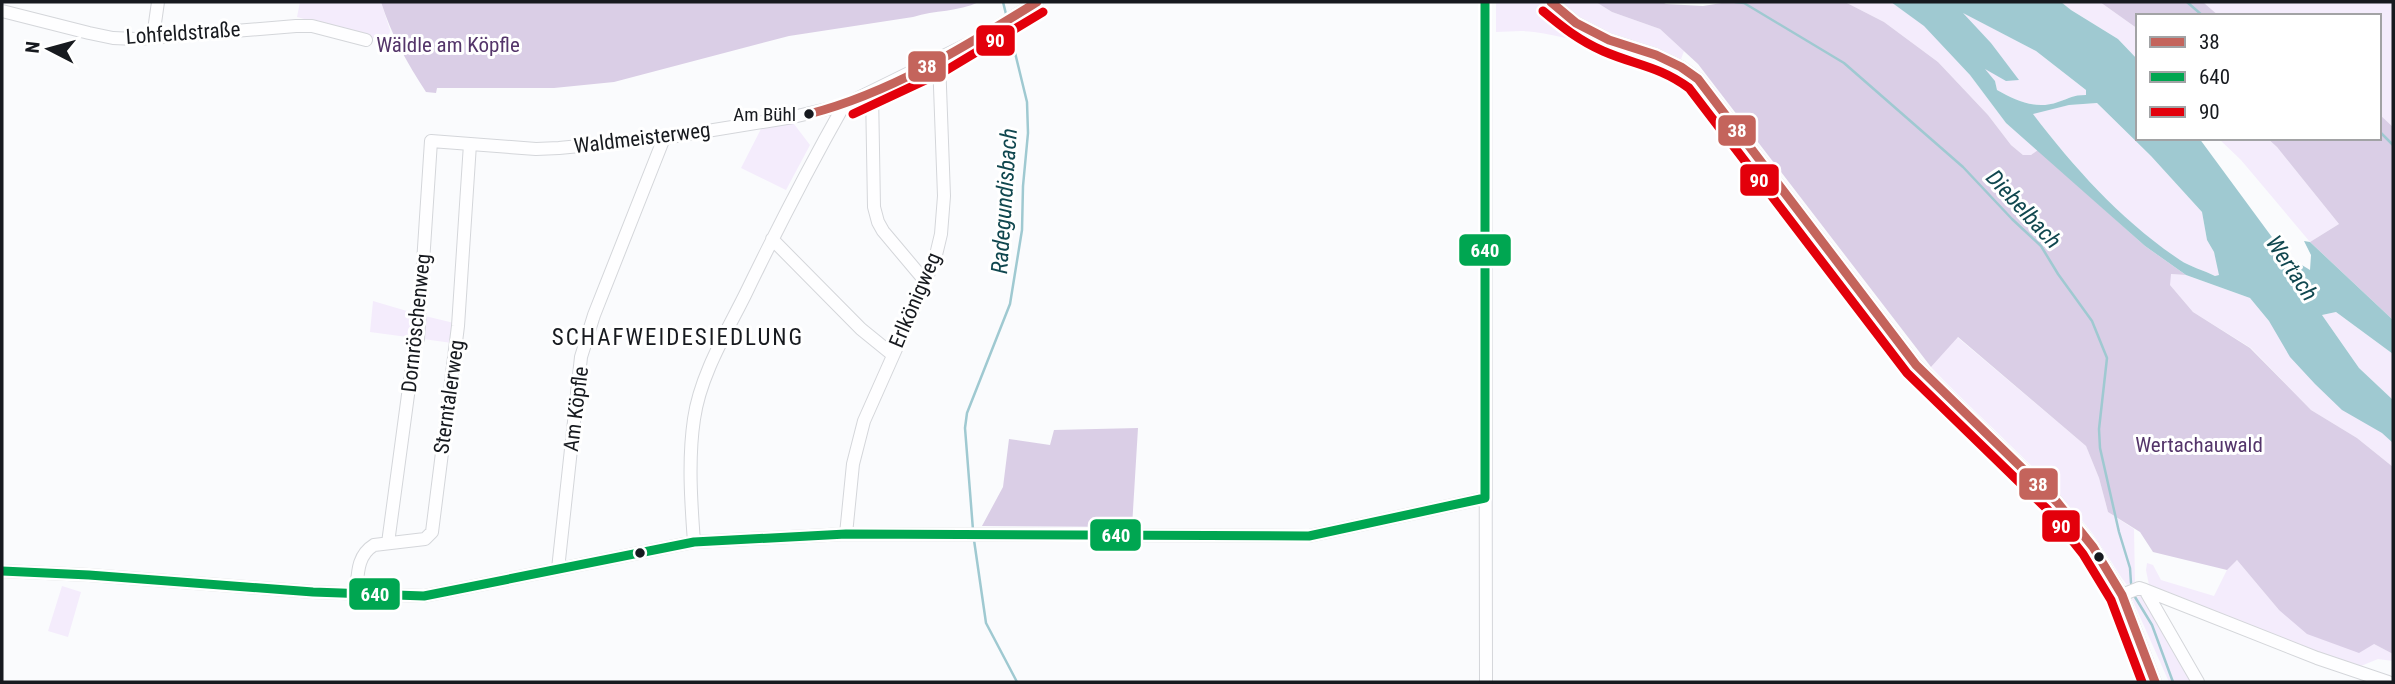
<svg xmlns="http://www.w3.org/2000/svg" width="2395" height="684" viewBox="0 0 2395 684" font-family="'Roboto Condensed',sans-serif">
  <rect width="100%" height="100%" fill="#fafbfd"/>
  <path fill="#f4ecfc" d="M300,2h81l9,28 -2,12 -91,-25z
    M1496,2h43l26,23 112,48 13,9 2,7c-47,-25 -105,-50 -158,-57 -12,-2 -26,0 -38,0z
    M1558,2h38l16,10 48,17 24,22 -4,11c-41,-16 -90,-28 -122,-60z
    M1845,2h46l33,23 46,50 36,48 32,27 -7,5h-8l-12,-10 -23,-30 -50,-53 -54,-40z
    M2061,2h39l38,27v31l-20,-21 -47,-29z
    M2203,2h190v125l-14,-13v-98h-160z
    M1960,11l76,40 50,39v6c-13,-1 -16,2 -28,6 -22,8 -41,-1 -61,-12l-2,-9 -12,-13 35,12 -27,-37z
    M2097,103l54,53 51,56 5,28 7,12 6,23 -5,1c-11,-6 -25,-9 -35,-16 -58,-38 -105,-92 -148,-147l37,-8z
    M791,120l19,25 -24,45 -45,-22 23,-45z
    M2218,138h49l10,9 62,77 -29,18 -69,-82z
    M2170,274l16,1 64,23 19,23 124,122v24l-36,-29 -46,-28 -60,-62 -58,-36 -23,-27z
    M373,301l44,13 -2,24 -45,-6z
    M2336,312l57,42v46l-34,-32 -37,-53z
    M425,316l29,7 -2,20 -29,-4z
    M1957,337l129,109 13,32 9,34 26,17 1,53 -8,3c-15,-20 -26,-42 -43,-62 -46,-56 -103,-103 -153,-156z
    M2237,560l42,50 95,34 19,10v7l-15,-2 -17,7 -23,-5 -189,-76 -3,-15 1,-7 6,2 8,15 53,16 13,-26z
    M62,586l19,6 -13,45 -20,-6z
    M2140,596l9,4 46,82h-26l-37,-83z"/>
  <path fill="#dacee6" d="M381,2h598c-21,10 -44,8 -66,15l-124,19 -175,46 -60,6h-117l-1,5 -10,-1c-19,-29 -35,-58 -45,-90z
    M1596,2h66l4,2 37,2 25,-4h117l39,20 54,40 50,53 23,30 12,10h8l7,-5 107,96 41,29 -15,-1 -1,11 23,27 57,36 61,62 46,28 36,29v187l-19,-10 -15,9 -52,-19 -28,-24 -42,-50 -10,10 -74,-18 -13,-20 -32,-20 -9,-34 -13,-32 -128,-109 -27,30 -233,-303 -38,-35 -48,-17z
    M2100,2h103l16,14h-81v13z
    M2379,114l14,13v193l-83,-78 29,-18 -62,-77 -10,-9h112z
    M1138,428l-6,99 -150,-1 21,-39 6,-48 41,6 4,-15z"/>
  <path fill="#9fc9d1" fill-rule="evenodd" d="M1891,2h170l10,8 47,29 20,21v78h61l78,106 15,15 18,11 1,-15 -7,-14 6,1 83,78v34l-57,-42 -14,3 37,53 34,32v43l-11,-10 -40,-23 -27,-26 -25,-27 -21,-36 -19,-23 -64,-23 -41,-29 -139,-123 -36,-48 -46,-49zM1963,13l73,38 50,39v5c-14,0 -15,3 -28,7 -22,8 -41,-1 -61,-12l-2,-9 -10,-12 21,12 13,-1 -28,-37zM2097,103l54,53 51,56 5,28 7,12 5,23 -4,1c-11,-6 -25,-9 -35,-16 -58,-39 -105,-91 -147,-146l36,-9z"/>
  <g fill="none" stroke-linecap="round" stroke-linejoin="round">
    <path stroke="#9fc9d1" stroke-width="2.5" d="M1003,2l4,16
      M1735,2l9,1 100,60 119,104 49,52 29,27 17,28 34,47 15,37 -8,71 1,19 19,84 11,36 1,15
      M2187,2l16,14
      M2379,131l14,14
      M973,530l-8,-102 2,-15 43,-109 12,-74 1,-44 5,-53 -1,-31 -19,-78
      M974,540l12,83 31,59
      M2135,597l17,28 21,57"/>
    <g stroke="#d4d6da" stroke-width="14">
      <path id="minor" d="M1485,2l1,680
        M1551,2l25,21 33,17 47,15 25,12 17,12 218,286 141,137 36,45 29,48 33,87
        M2,11l87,22 24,5 23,1 160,-13h16l54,14
        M153,37l5,-35
        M872,92l2,115 4,15 5,9 42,50
        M772,239l89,90 32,26
        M846,534l7,-70 11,-43 56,-126 16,-40 5,-21 3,-38 -5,-136
        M694,542c-3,-40 -6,-83 0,-123 6,-43 32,-86 51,-124 31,-64 64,-128 99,-190
        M388,543l27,-200 3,-4 13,-198 105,8 23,-1 105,-10 129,-21 51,-12 132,-65 61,-38
        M558,569l23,-212 13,-42 70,-177
        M2,571l87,4 224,17 111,4 270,-54 152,-8 463,2 176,-38
        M2145,590l53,92
        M356,594c2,-18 0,-38 18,-49l51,-6 7,-7 26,-206 12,-182
        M2122,595l17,-7 6,2 172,68 71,24"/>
    </g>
    <use href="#minor" stroke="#fefeff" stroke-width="12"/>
    <g stroke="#fff" stroke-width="14">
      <path id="bus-1" d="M1551,2l25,21 33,17 47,15 25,12 17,12 218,286 141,137 36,45 29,48 33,87
        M809,114c82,-21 157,-68 228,-112"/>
    </g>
    <g stroke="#fff" stroke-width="14">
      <path id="bus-2" d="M1485,2v496
        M2,571l87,4 224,17 111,4 270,-54 152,-8 463,2 176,-38"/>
    </g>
    <g stroke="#fff" stroke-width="14">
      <path id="bus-3" d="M1543,11c19,16 37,30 60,40 32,14 56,15 86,37l218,285 141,137 35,44 28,46 31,82
        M853,114l92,-43 98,-59"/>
    </g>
    <use href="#bus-1" stroke="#c4645c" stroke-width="9"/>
    <use href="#bus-2" stroke="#00a651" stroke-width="9"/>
    <use href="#bus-3" stroke="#e3000b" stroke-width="9"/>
  </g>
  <g fill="#171a1f" stroke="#fff" stroke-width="2.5">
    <circle cx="809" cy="114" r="6"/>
    <circle cx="640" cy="553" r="6"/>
    <circle cx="2099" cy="557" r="6"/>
  </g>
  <g text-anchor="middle" stroke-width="6" stroke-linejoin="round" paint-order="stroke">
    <g font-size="19" fill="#171a1f" stroke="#fff" text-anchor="end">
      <text x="796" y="121">Am Bühl</text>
    </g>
    <g font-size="21" fill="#171a1f" stroke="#fff">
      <text transform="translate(183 33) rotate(-4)" y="7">Lohfeldstraße</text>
      <text transform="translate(642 138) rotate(-7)" y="7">Waldmeisterweg</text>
      <text transform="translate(915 300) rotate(-67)" y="7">Erlkönigweg</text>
      <text transform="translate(416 323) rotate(-84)" y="7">Dornröschenweg</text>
      <text transform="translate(449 397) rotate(-82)" y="7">Sterntalerweg</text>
      <text transform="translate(576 409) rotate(-83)" y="7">Am Köpfle</text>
    </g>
    <g font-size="21" fill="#54356a" stroke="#fff">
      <text x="448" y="52">Wäldle am Köpfle</text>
      <text x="2199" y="452">Wertachauwald</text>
    </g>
    <g font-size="23" font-style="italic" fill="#10474f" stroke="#fff">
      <text transform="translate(1004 201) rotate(-86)" y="8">Radegundisbach</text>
      <text transform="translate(2024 209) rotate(47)" y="8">Diebelbach</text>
      <text transform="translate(2292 268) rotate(56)" y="8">Wertach</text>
    </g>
    <g font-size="23" letter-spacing="2" fill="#171a1f" stroke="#fff">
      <text x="678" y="345">SCHAFWEIDESIEDLUNG</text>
    </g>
  </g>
  <g stroke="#fff" stroke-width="2.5">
    <rect x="975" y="24" width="41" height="33" rx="7" fill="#e3000b"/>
    <rect x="907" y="50" width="40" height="33" rx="7" fill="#c4645c"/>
    <rect x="1717" y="114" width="40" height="33" rx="7" fill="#c4645c"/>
    <rect x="1739" y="163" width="41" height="34" rx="7" fill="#e3000b"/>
    <rect x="1458" y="233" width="54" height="34" rx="7" fill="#00a651"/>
    <rect x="2018" y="467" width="41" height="34" rx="7" fill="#c4645c"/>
    <rect x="2041" y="509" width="40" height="34" rx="7" fill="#e3000b"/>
    <rect x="1089" y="518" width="53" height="34" rx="7" fill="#00a651"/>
    <rect x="348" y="577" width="53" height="34" rx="7" fill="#00a651"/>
  </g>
  <g font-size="19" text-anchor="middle" font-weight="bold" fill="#fff">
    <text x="995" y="47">90</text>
    <text x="927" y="73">38</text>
    <text x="1737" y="137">38</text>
    <text x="1759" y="187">90</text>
    <text x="1485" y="257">640</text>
    <text x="2038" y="491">38</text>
    <text x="2061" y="533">90</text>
    <text x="1116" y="542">640</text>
    <text x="375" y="601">640</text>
  </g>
  <rect width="2395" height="684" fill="none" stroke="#171a1f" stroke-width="7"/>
  <rect x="2136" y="14" width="245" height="126" fill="#ffffff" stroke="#a2a3a5" stroke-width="2"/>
  <rect x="2150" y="37" width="35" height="10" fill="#c4645c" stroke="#a2a3a5" stroke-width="2"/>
  <text x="2199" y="49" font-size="21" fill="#171a1f">38</text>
  <rect x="2150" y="72" width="35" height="10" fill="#00a651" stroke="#a2a3a5" stroke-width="2"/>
  <text x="2199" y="84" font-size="21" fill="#171a1f">640</text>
  <rect x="2150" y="107" width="35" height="10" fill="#e3000b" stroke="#a2a3a5" stroke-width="2"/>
  <text x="2199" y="119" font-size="21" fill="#171a1f">90</text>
  <g transform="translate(49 49) rotate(276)" stroke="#ffffff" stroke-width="5" paint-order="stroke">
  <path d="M0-5L12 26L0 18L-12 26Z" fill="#171a1f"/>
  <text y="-10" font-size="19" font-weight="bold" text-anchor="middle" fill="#171a1f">N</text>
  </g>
</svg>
